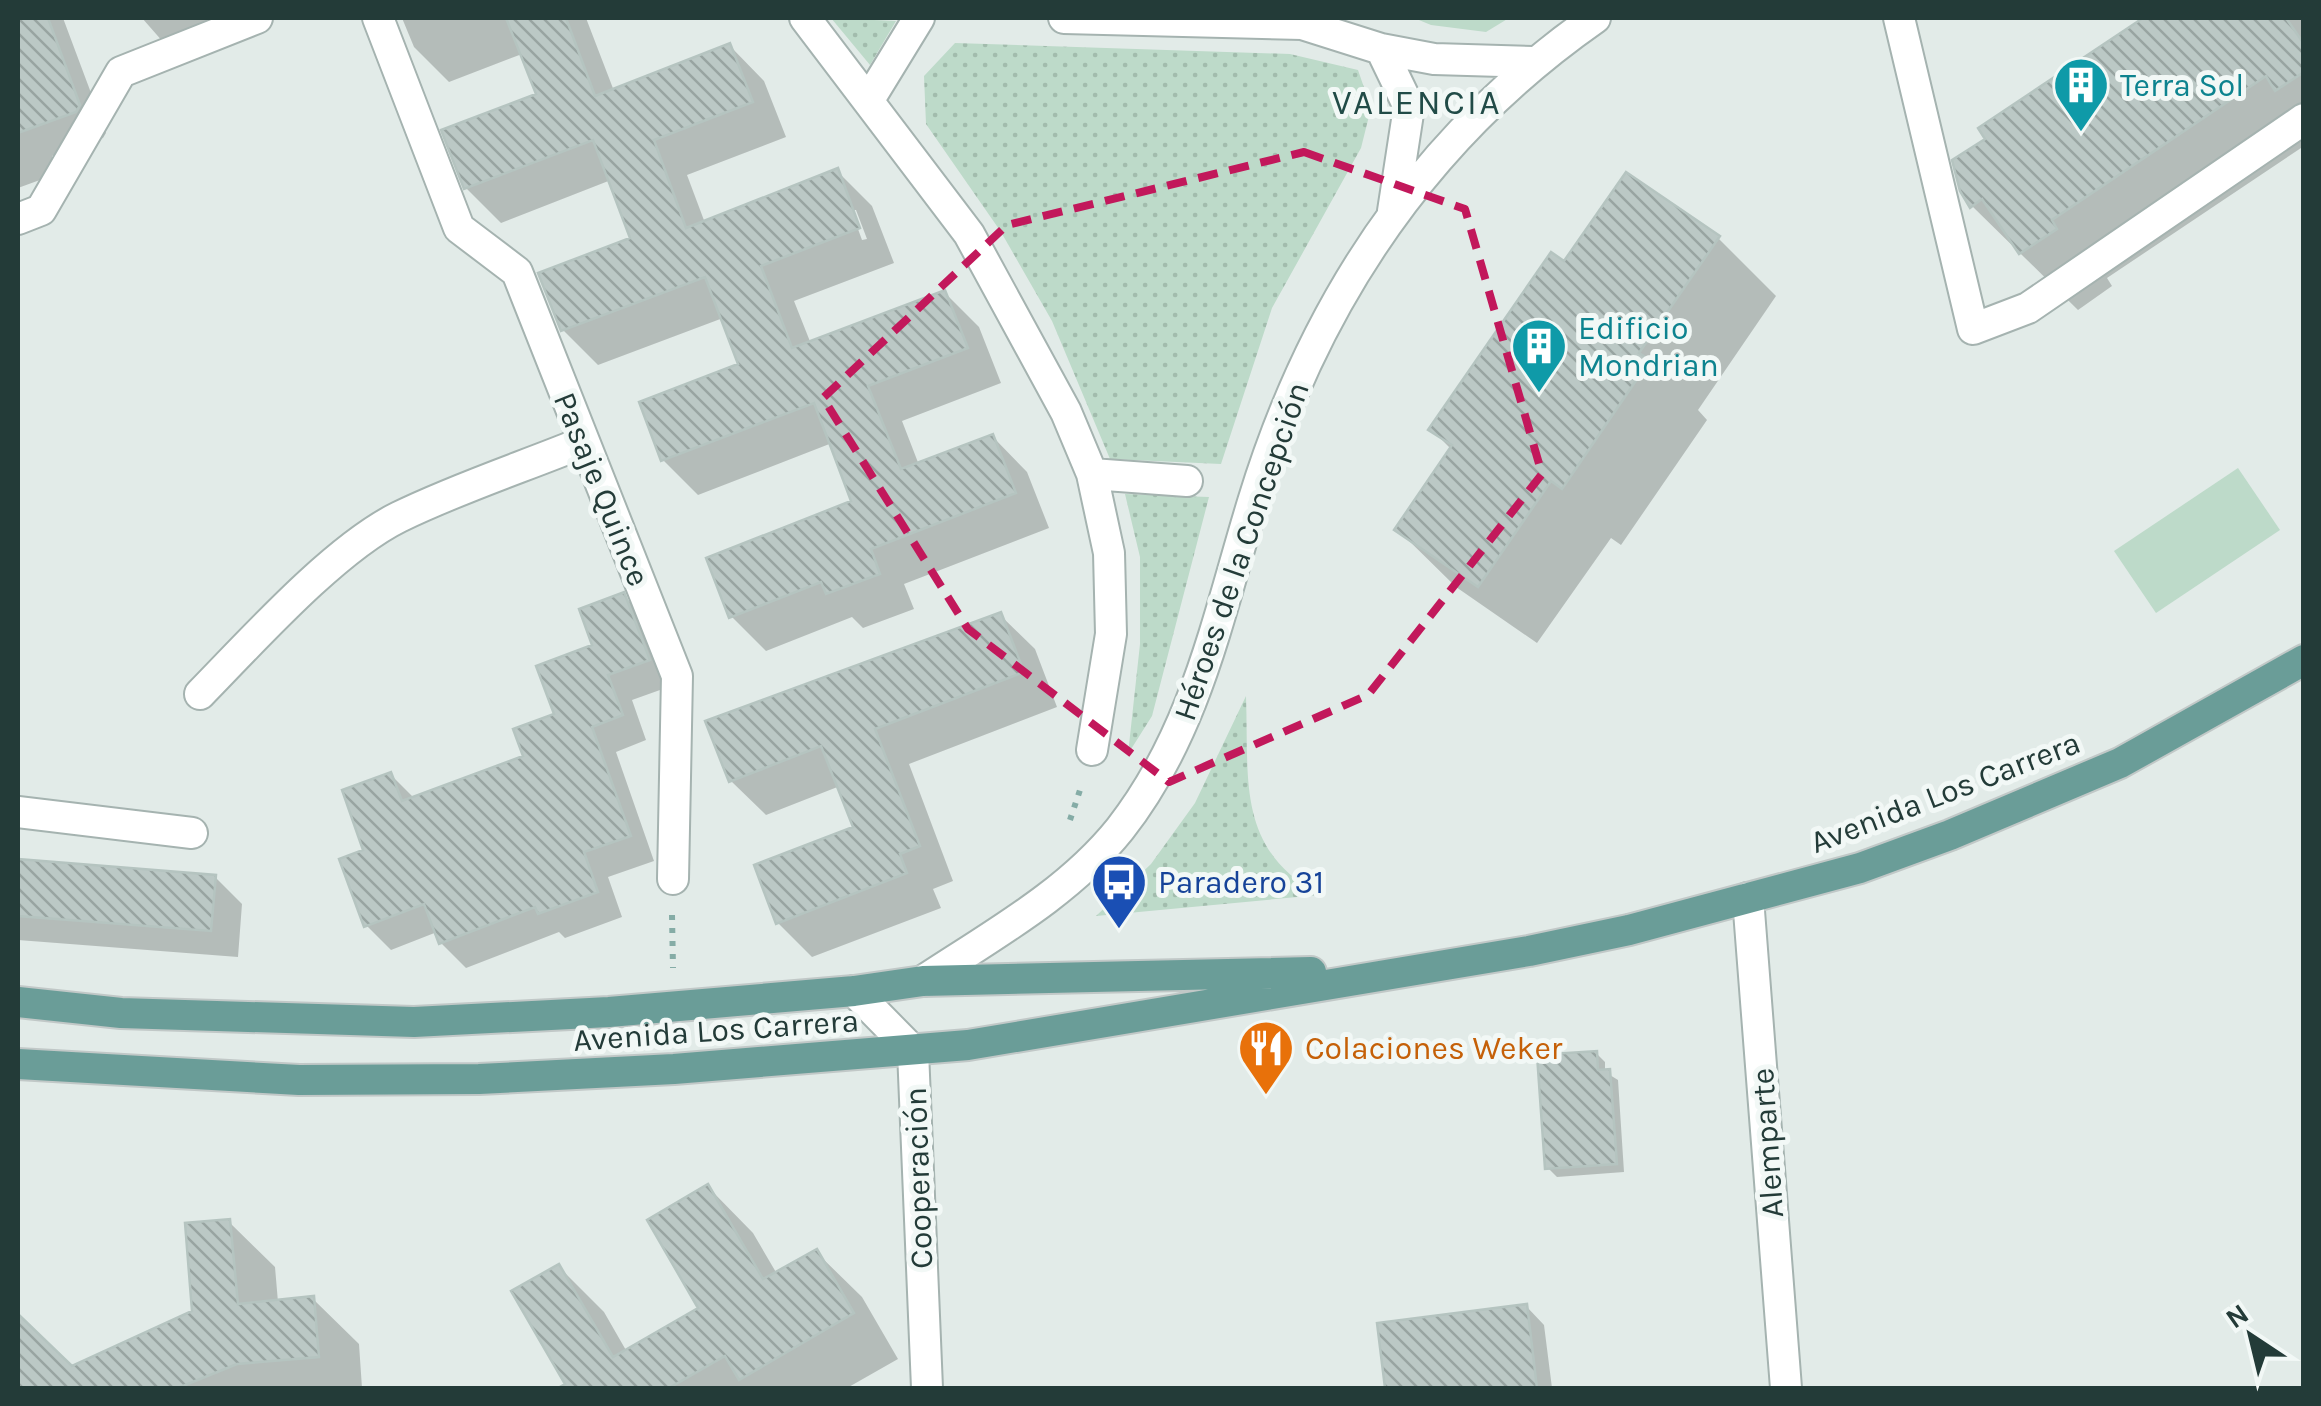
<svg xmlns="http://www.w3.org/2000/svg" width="2321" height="1406" viewBox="0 0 2321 1406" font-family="Karla,sans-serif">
  <defs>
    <pattern id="grass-dots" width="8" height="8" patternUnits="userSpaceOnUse" patternTransform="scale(2.5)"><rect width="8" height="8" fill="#bddac9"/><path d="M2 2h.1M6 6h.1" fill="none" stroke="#a2bcad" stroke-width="1.8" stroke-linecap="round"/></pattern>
    <pattern id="park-tufts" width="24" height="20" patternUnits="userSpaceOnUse" patternTransform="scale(2.5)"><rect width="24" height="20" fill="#bddac9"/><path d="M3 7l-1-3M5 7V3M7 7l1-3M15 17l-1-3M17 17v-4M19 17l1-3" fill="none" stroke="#a2bcad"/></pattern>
    <pattern id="building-back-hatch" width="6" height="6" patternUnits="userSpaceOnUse" patternTransform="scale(2.5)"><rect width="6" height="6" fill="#bbc8c5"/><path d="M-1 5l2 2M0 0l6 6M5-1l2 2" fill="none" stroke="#98a4a1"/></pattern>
  </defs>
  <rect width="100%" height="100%" fill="#e2ebe8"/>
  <path fill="url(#grass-dots)" d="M831,18l65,3 -26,44z
    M955,43l335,11 68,16 13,38 -10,40 -89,160 -51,156 -111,-5 -58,-138 -51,-89 -75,-108 -2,-48z
    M1125,494l84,3 -57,219 -24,38 12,-110v-87z
    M1246,696c3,84 -10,152 73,199l-223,21 55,-52 44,-61z"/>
  <path fill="url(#park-tufts)" d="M1414,18h95l-23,14 -55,-7z"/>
  <path fill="#bddac9" d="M2238,468l42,62 -124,83 -42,-62z"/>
  <path fill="#0003" fill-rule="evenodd" d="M18,18h45l43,115 -3,5 -51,18 7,17 -41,15z
    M142,18h100l-71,33z
    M402,18h184l28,73 116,-45 34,35 22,56 -99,38 18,48 132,-52 35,35 22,57 -100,38 17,43 134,-51 34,34 22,56 -99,38 17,44 74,-28 34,35 22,56 -145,56 10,25 -51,19 -11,-11 -86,34 -35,-35 123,-113 -22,-60 -134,52 -35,-35 79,-94 -19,-48 -125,47 -35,-35 71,-90 -23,-60 -110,43 -35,-35 73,-92 -17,-42 -73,28 -35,-35zM851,210h5l11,29 -5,1z
    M2148,18h156v128l-197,132 5,8 -34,24 -106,-104 16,-66 -7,-11z
    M1718,238l58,58 -78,114 9,10 -86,125 -10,-7 -74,105 -81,-56 -59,-58 55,-79 -20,-20 133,-166z
    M623,595l25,25 26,65 -42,15 14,40 -30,12 38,109 -46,16 14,40 -57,21 -6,-6 -93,36 -25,-25 -4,-11 -46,18 -25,-25v-74l25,-76 24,24 111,-42 31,-41z
    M1000,615l35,34 22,58 -148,57 44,117 -20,8 8,19 -129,49 -34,-34 78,-95 -16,-42 -74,29 -35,-34z
    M18,861l197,16 27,27 -4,53 -220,-17z
    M1596,1053l9,9v10l13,8 6,92 -67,5 -9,-9z
    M708,1187l45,46 24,41 39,-22 46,45 36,62 -51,29h-283l5,-2 -10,-119 45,45 23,40 74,-43z
    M229,1222l46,45 3,35 35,-3 46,45 3,44h-336l-8,-8v-63l54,52 123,-56z
    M1526,1306l18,19 8,63h-164l-8,-62z"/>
  <path fill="url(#building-back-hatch)" stroke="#b5c4c0" stroke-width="2.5" d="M18,18h30l32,87 -4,7 -58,21z
    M506,18h60l29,78 135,-53 23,59 -99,38 32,88 152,-60 22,60 -99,38 31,82 153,-58 23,58 -100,38 33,83 92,-35 23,59 -145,56 9,25 -54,20 -5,-12 -92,36 -23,-60 145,-57 -21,-56 -16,-42 -153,58 -22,-59 99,-38 -33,-87 -144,54 -23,-58 92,-35 -37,-98 -129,49 -23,-59 95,-36z
    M2143,18h143l18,26v28l-29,19 -9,-15 -214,144 5,9 -38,25 -37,-55 -12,9 -10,-17 -8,-31 33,-21 -7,-11z
    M1626,172l94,64 -81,117 11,7 -88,129 -11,-8 -73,106 -84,-57 58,-85 -24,-15 123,-178 13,9z
    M624,592l26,68 -42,15 15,40 -31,12 39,109 -47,16 14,40 -60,22 -3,-7 -96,37 -15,-40 -60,23 -25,-68 24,-9 -21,-60 49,-18 11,29 121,-45 -10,-27 41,-15 -18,-48 56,-21 -13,-36z
    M1001,612l23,60 -149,57 45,117 -20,8 7,19 -131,51 -22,-59 99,-38 -32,-81 -92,36 -24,-61z
    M18,859l198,16 -5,56 -193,-15z
    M1597,1051l1,19 12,-1 7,95 -72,5 -8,-114z
    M708,1184l55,95 54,-30 37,64 -115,67 -14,-24 -56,32h-111l7,-4 -54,-93 48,-27 54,93 85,-49 -51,-88z
    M230,1219l8,85 76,-8 5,61 -82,7 -59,24h-160v-74l54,52 120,-55 -7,-88z
    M1527,1304l10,84h-152l-8,-65z"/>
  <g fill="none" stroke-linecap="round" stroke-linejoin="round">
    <g stroke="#a5b3b0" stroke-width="34">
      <path id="minor" d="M378,18l81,210 58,44 160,404 -4,203
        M805,18l164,216 97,178 26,62 17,79 2,81 -19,116
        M1064,18l238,6 79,25 53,10 98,3
        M1899,18l74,311 55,-21 276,-189
        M1381,49l28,58 -16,104
        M870,98l49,-80
        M18,219l23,-9 80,-138 136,-54
        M1092,474l95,7
        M200,694c52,-53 134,-145 199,-177 59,-29 124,-50 185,-75
        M18,812l174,21
        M1748,898l38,490
        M923,981c68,-45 145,-87 197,-152 76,-97 98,-213 133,-327 61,-200 170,-364 342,-484
        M854,991l59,60 14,337"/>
    </g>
    <g stroke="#c1c8c7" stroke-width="34">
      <path id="major" d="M18,1002l103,11 293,9 195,-10 245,-21 69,-10 388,-9
        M18,1064l281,16 180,-1 195,-10 294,-24 561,-94 100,-21 231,-62 90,-33 170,-72 184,-103"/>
    </g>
    <path stroke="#85aca6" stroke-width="6" stroke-dasharray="5 8" stroke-linecap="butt" d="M1070,820l10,-30
      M672,915l1,53"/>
    <use href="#minor" stroke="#fff" stroke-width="30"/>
    <use href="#major" stroke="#6a9d98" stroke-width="30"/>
  </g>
  <path fill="none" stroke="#c2185b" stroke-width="8" stroke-dasharray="20 12" stroke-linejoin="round" d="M1304,152l161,57 77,265 -174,221 -199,87 -201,-153 -145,-231 184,-173z"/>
  <defs>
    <g id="building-pin" transform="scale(2.875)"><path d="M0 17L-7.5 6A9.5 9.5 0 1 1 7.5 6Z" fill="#0f9aa8" stroke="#f2f8f6"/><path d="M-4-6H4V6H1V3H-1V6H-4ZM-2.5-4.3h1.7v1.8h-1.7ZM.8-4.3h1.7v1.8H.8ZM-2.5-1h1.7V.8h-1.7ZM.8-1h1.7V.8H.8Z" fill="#fff"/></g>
    <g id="bus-pin" transform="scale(2.875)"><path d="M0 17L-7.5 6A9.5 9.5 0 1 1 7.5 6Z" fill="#1a4fb4" stroke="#f2f8f6"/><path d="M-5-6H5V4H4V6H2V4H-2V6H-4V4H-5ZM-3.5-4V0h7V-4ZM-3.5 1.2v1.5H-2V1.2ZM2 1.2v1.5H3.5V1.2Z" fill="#fff"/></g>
    <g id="restaurant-pin" transform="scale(2.875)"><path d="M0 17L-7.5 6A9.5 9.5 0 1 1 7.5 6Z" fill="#e8710a" stroke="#f2f8f6"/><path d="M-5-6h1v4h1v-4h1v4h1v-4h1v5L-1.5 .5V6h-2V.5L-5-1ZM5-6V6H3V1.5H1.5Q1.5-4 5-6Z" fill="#fff"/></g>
  </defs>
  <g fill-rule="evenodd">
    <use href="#building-pin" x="2081" y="85"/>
    <use href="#building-pin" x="1539" y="346"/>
    <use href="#bus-pin" x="1119" y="882"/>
    <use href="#restaurant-pin" x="1266" y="1048"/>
  </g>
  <g text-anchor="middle" stroke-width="10" stroke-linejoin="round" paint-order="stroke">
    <g font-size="32" fill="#0d838f" stroke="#f2f8f6" text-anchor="start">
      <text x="2120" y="96">Terra Sol</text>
      <text x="1578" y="339">Edificio<tspan x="1578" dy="37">Mondrian</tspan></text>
    </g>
    <g font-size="32" fill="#233b38" stroke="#f2f8f6">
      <text transform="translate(602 489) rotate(68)" y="11">Pasaje Quince</text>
      <text transform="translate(1241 551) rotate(-71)" y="11">Héroes de la Concepción</text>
      <text transform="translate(1945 792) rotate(-21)" y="11">Avenida Los Carrera</text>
      <text transform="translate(716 1030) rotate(-4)" y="11">Avenida Los Carrera</text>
      <text transform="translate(1767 1143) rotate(-94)" y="11">Alemparte</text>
      <text transform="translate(918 1178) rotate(-92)" y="11">Cooperación</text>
    </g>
    <g font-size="32" fill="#164399" stroke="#f2f8f6" text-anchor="start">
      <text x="1158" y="893">Paradero 31</text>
    </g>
    <g font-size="32" fill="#c56008" stroke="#f2f8f6" text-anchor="start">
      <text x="1305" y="1059">Colaciones Weker</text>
    </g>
    <g font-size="35" letter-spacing="2.5" fill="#214b47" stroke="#f2f8f6">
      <text x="1417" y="114">VALENCIA</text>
    </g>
  </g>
  <rect width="2321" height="1406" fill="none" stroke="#233b38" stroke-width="40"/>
  <g transform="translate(2251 1336) rotate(325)" stroke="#f2f8f6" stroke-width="8" paint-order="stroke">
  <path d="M0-8L18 38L0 25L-18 38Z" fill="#233b38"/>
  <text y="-15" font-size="28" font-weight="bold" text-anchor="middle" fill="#233b38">N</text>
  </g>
</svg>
